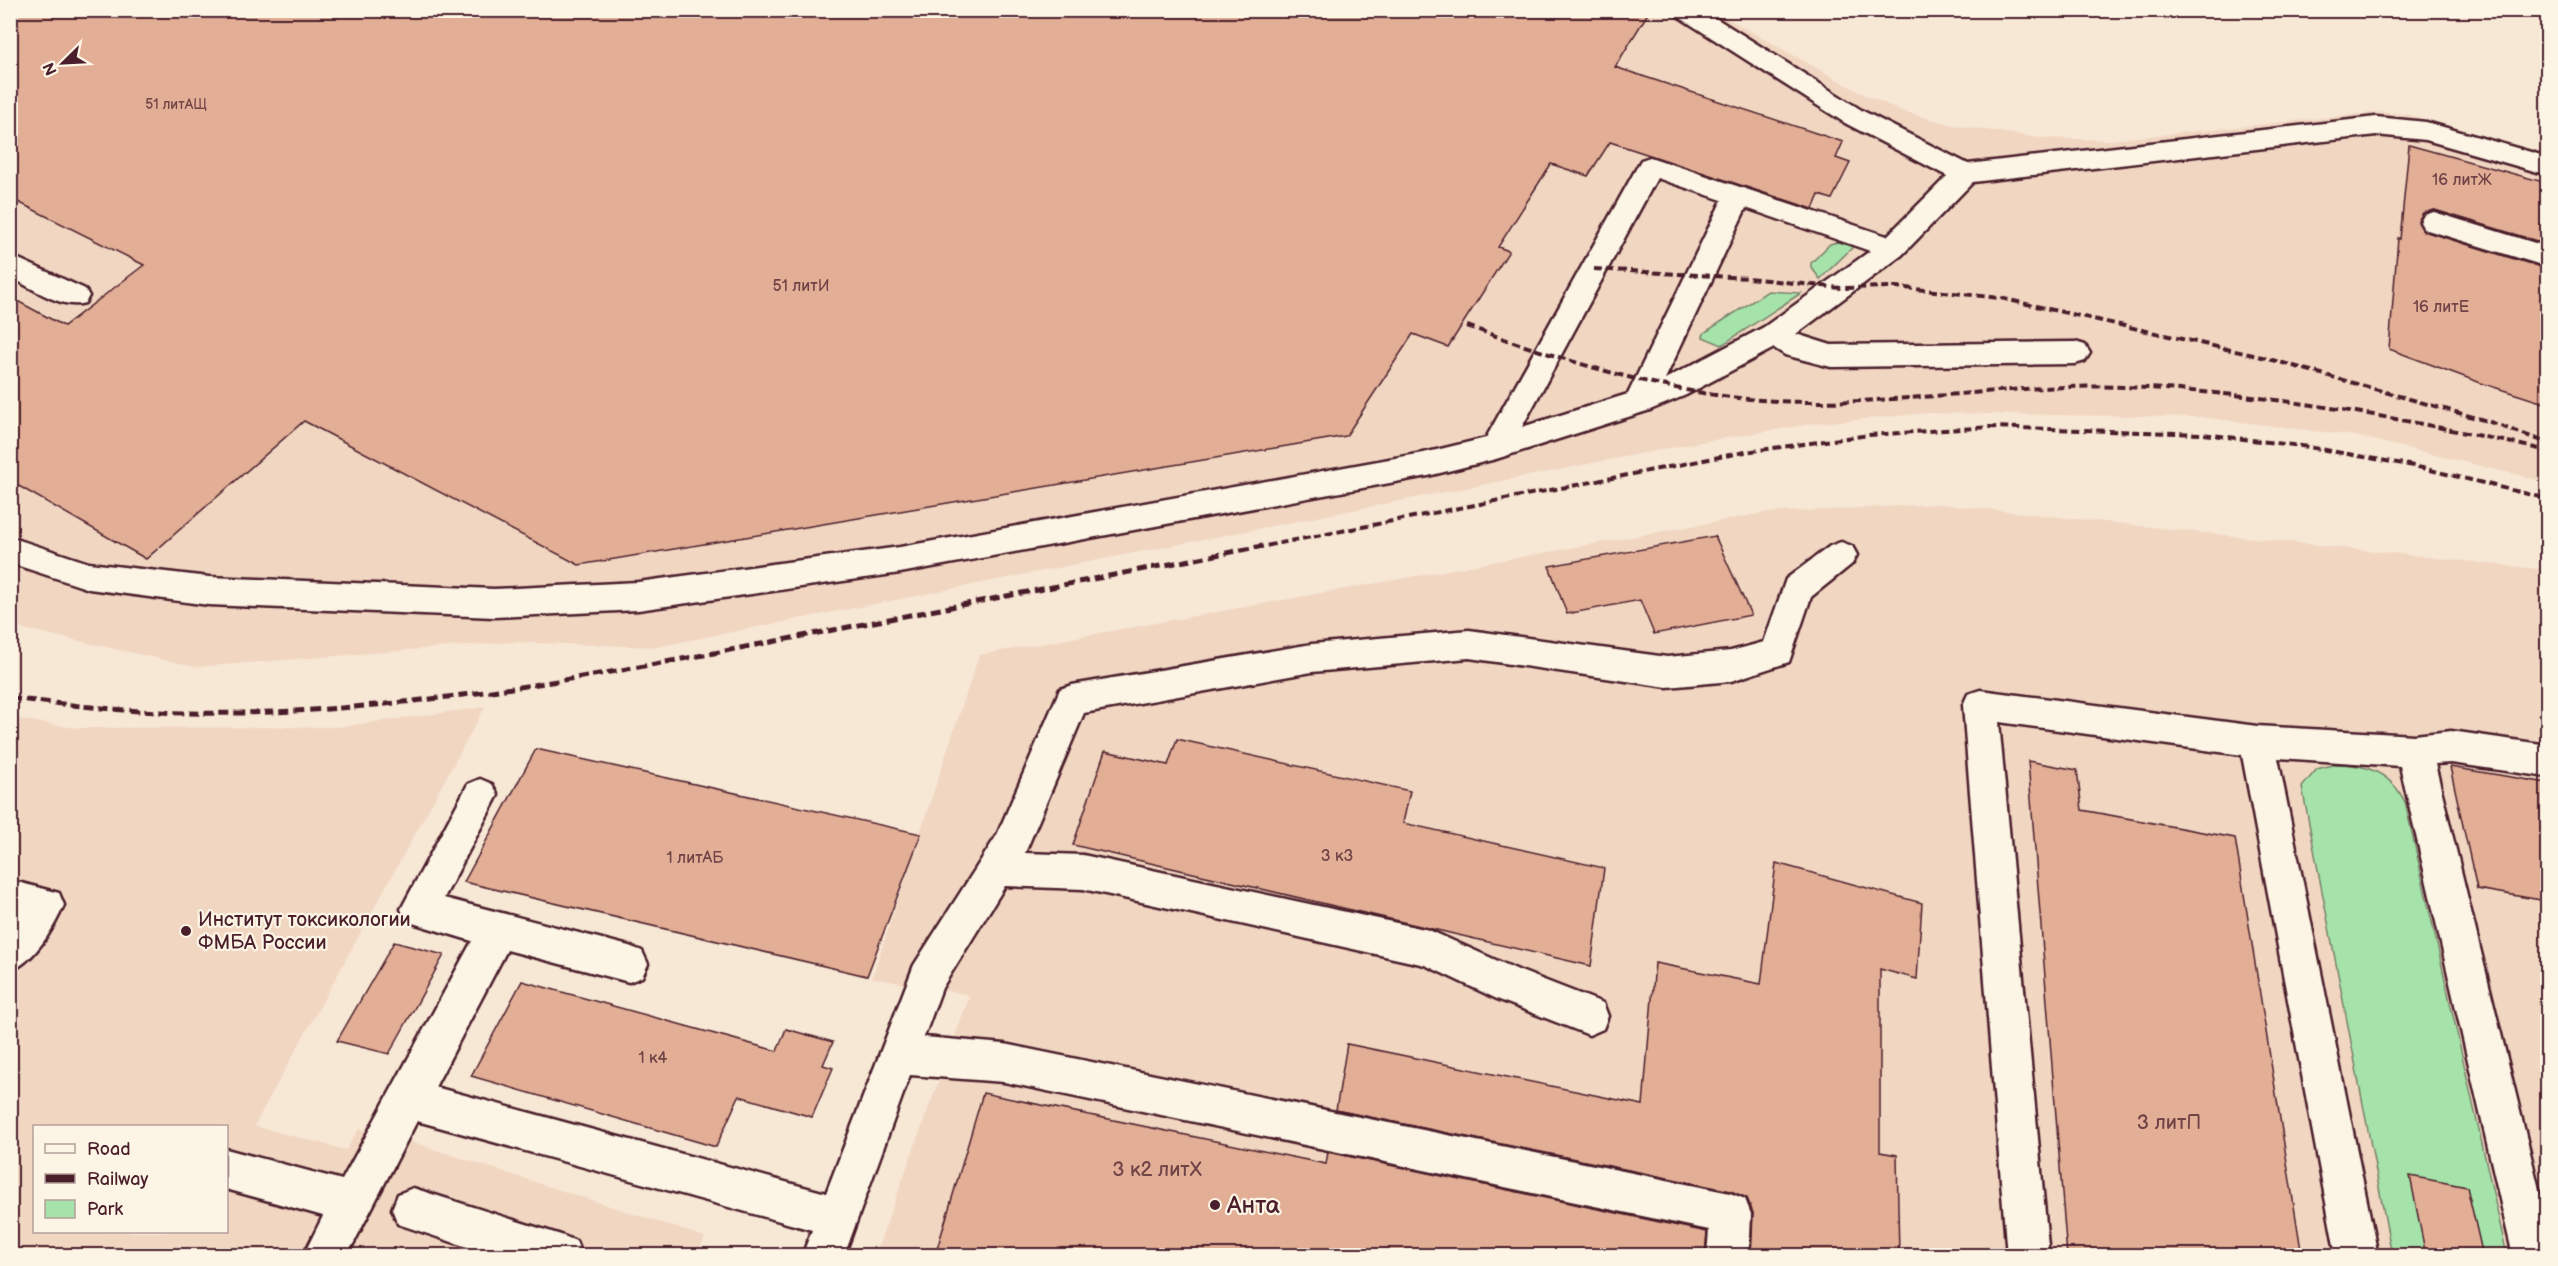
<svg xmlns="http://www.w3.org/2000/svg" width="2558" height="1266" font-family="'Balsamiq Sans',sans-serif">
<rect width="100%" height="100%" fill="#f7e7d5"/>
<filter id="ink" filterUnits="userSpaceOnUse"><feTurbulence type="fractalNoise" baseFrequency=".0167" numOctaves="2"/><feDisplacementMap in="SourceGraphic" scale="12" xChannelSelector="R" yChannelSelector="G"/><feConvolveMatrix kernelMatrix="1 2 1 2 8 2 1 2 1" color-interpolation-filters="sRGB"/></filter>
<g filter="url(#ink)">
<path fill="#f1d6c2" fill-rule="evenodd" d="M11 11H1714L1865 95 1902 111 1953 125 2039 138 2112 140 2380 112 2406 114 2547 154V482L2356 436 2200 417 1928 413 1810 424 1695 443 655 647 510 642 197 667 11 626Z
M1939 504 2547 570V1255H875L970 995 872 978 979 655 1764 513Z
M485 707 254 1126 346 1150 359 1129 421 1145 705 1237 697 1255H11L10 718 75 728 338 727ZM34 1126H226V1232H34Z"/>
<path fill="#a5e3aa" stroke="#78816a" stroke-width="1.5" d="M1837 242 1855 245 1820 279 1811 267V263L1830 244Z
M1768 291 1801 293 1722 345 1703 337 1704 333Z
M2336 764C2367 764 2391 773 2405 802L2507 1255H2392L2302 787 2317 769Z"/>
<path fill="#e2ae96" stroke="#4a1f2b" stroke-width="1.5" d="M10 10H1650L1615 67 1843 142 1836 158 1850 163 1832 199 1819 195 1813 209 1610 142 1588 176 1551 164 1498 247 1509 251 1448 347 1413 334 1346 436 579 565 304 421 146 559 10 481V297L64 326 144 265 10 198Z
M2409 145 2547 183V244L2435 210 2423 213 2418 221 2423 231 2547 269V404L2481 383 2389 349 2398 238 2400 239Z
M1715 536 1751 615 1654 634 1640 600 1567 614 1549 566Z
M1177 739 1410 791 1403 823 1604 868 1591 966 1073 845 1105 751 1168 765Z
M536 749 921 834 867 976 464 882Z
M2028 761 2077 770 2082 810 2235 838 2302 1256H2067Z
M2450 767 2547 783V901L2477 889Z
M1776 863 1922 903 1917 979 1880 969V1152L1897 1155 1899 1256H1751L1753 1213 1747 1198 1731 1191 1336 1110 1347 1044 1643 1105 1655 963 1761 984Z
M394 942 444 955 389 1054 337 1041Z
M522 981 777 1051 786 1029 833 1042 823 1065 833 1068 812 1117 739 1096 716 1147 471 1076Z
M983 1093 1326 1164 1328 1152 1707 1232 1705 1256H965L937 1249Z
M2410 1176 2467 1187 2483 1256H2426Z"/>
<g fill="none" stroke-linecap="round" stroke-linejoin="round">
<defs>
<path id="minor" d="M1673 10H1703L1863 111 1968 164 2376 117 2426 122 2548 157V175L2426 140 2376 135 1973 182 1902 255 1796 334 1831 345 2075 342 2085 345 2090 353 2085 361 2075 364 1831 367 1785 355 1774 348 1686 395 1650 410 1496 459 1428 476 900 573 638 610 494 617 209 605 89 589 10 563V537L89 563 209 577 494 589 638 582 900 547 1428 452 1486 438 1641 160 1650 157 1887 236 1947 176 1845 123 1676 15ZM1657 178 1722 200 1628 394 1522 427ZM1746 208 1870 251 1764 327 1665 379Z
M2434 212 2548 247V267L2424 229 2420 222 2424 215Z
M10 255 85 289 89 296 85 303C62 310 31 287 10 277Z
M1841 542 1852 546 1857 555 1852 564 1811 597 1789 662 1731 681 1667 687 1469 658 1312 672 1084 713 1025 853 1083 855 1429 930 1518 970 1603 1003 1608 1016 1603 1029 1589 1035 1497 999 1425 965 1083 889 1005 886 942 988 924 1037 1004 1044 1730 1193 1745 1199 1751 1214 1749 1256H1707L1709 1230 1004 1082 910 1075 844 1256H802L812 1230 417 1121 347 1256H303L323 1216 226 1189V1149L342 1180 472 941 406 921 401 909 468 784 480 779 492 784 498 795 444 898 629 946 642 951 648 964 642 977 629 982 507 950 435 1087 826 1193 914 965 997 835 1060 689 1072 685 1312 644 1469 630 1667 657 1731 651 1764 642 1786 579 1830 546Z
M1980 690 2257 726 2414 735 2451 731 2548 745V777L2451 763 2435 764 2548 1226V1256H2513L2400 766 2278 758 2378 1256H2336L2242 755 1999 722 2049 1256H2007L1963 705 1968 694Z
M10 880 59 893 64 905C54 928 34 962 10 971V922L15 916 10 915Z
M413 1188 561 1235 576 1241 582 1256H494L398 1224 392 1209 398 1194Z"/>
</defs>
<use href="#minor" stroke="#4a1f2b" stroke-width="5"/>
<use href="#minor" fill="#fcf5e5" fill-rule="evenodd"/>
<path stroke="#4a1f2b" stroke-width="4" stroke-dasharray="8 4" stroke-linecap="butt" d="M1594 269 1748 278 1841 288 1896 287 2000 298 2262 357 2487 421 2548 443
M1467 326C1567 361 1670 396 1777 401 1892 407 2008 383 2123 387 2267 392 2408 419 2548 451
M1255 548 1745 452 1869 435 1990 427 2203 434 2309 447 2414 466 2548 499"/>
<path stroke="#4a1f2b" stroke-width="5" stroke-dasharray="10 5" stroke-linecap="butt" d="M10 698C69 705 128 712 188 713 394 717 616 672 818 633 966 604 1114 575 1262 546"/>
</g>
</g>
<g fill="#4a1f2b" stroke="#fcf5e5" stroke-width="2">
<circle cx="186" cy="931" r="6"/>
<circle cx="1215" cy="1205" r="6"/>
</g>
<g text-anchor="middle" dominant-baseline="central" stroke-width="4.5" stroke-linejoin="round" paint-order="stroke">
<g font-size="14" fill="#704346">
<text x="176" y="104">51 литАЩ</text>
</g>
<g font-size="16" fill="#704346">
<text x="2462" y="180">16 литЖ</text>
<text x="801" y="286">51 литИ</text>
<text x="2441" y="307">16 литЕ</text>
<text x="1337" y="856">3 к3</text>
<text x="695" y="858">1 литАБ</text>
<text x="653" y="1058">1 к4</text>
</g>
<g font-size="20" fill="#4a1f2b" stroke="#fcf5e5" text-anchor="start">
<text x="198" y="920">Институт токсикологии<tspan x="198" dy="23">ФМБА России</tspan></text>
</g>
<g font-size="20" fill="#704346">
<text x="2169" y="1123">3 литП</text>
<text x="1157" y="1170">3 к2 литХ</text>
</g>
<g font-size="24" fill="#4a1f2b" stroke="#fcf5e5" text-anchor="start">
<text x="1227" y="1205">Анта</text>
</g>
</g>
<rect width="2558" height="1266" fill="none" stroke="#fcf5e5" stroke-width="36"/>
<rect x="18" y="18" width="2522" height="1230" fill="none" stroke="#4a1f2b" stroke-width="2" filter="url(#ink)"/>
<rect x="33" y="1125" width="195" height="108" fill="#fcf5e5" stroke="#b59f9b" stroke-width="1.5"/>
<rect x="45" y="1144" width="30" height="9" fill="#fcf5e5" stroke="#b59f9b" stroke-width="1.5"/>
<text x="87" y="1155" font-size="18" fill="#4a1f2b">Road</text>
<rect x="45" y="1174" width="30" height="9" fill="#4a1f2b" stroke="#b59f9b" stroke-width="1.5"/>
<text x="87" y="1185" font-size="18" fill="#4a1f2b">Railway</text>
<rect x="45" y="1200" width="30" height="18" fill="#a5e3aa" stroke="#b59f9b" stroke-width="1.5"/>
<text x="87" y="1215" font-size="18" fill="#4a1f2b">Park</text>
<g transform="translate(63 63) rotate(246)" stroke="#fcf5e5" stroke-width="4.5" paint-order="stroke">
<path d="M0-4.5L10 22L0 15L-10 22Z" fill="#4a1f2b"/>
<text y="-9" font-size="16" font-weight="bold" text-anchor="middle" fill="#4a1f2b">N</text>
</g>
</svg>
